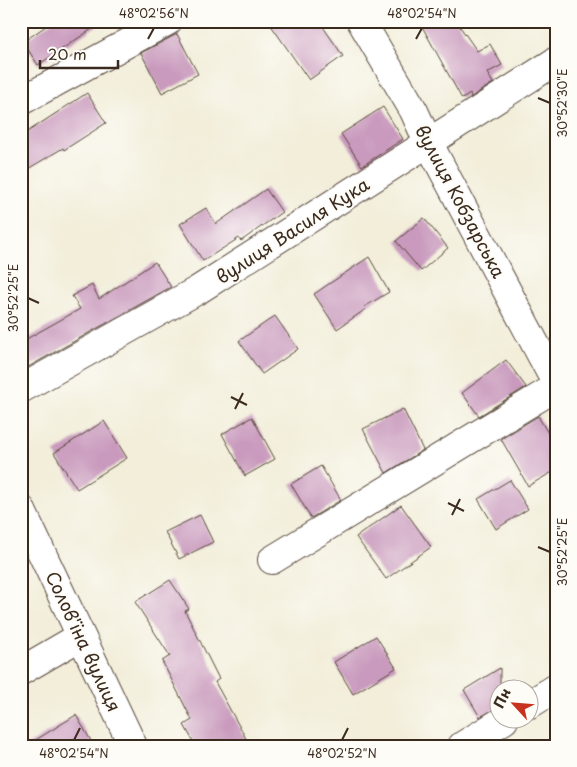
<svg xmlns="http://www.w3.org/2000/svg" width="577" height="767" font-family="'Playpen Sans',sans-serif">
<rect width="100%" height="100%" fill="#fdfcf7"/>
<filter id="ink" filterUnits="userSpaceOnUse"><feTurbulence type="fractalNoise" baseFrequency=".02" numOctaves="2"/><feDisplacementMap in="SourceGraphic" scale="10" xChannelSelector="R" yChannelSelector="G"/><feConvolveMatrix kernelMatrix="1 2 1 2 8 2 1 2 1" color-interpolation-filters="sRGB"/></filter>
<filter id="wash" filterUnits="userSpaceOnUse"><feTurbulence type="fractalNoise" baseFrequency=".0096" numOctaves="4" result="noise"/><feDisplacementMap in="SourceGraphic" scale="20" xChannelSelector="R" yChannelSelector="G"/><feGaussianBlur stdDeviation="1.12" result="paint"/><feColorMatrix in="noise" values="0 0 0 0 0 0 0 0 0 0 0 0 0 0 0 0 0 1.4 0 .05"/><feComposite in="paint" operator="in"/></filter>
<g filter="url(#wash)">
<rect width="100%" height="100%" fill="#f2eeda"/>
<g id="blocks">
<path fill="#c99abd" d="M53 21H104L38 65 23 42Z
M268 21H319L343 56 309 80Z
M419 21H456L477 51 490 44 502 65 487 73 493 83 471 97 470 94 462 99Z
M177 34 198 74 162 93 141 53Z
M87 93 106 123 64 150 63 148 21 173V136Z
M383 107 403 139 362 166 341 134Z
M266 189 282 212 241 241 239 238 203 261 180 224 206 208 216 224Z
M424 218 448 248 421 271 396 241Z
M369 257 389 292 364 307 366 309 337 329 314 294Z
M155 262 171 287 21 371V342L80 309 72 296 92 285 99 299Z
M275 316 298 349 262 374 239 341Z
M506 360 526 387 479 416 462 393Z
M403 409 423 450 386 473 363 429Z
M538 416 556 447V470L528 486 501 439Z
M252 417 275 459 245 476 222 434Z
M104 421 127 458 77 489 54 453Z
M321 466 341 500 311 518 291 484Z
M510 480 528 509 496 529 478 499Z
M401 505 431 547 386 579 356 537Z
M200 515 213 542 179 559 165 532Z
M170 580 189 609 185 611 219 679 215 682 250 746H196L184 725 192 720 162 661 170 656 135 602Z
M376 636 396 668 353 694 334 662Z
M500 668V706L480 717 464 690Z
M76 715 94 746H26Z"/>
</g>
</g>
<g filter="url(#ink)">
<use href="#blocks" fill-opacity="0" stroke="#56473a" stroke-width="1"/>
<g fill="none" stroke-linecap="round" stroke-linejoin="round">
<defs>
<path id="minor" d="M361 21 414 111 428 142 556 383
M21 101 168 21
M21 389 198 290 556 61
M21 509 133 746
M272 560 556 387
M21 671 81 636
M530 704 556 688
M462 746 504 720"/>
</defs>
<use href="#minor" stroke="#56473a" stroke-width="30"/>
<use href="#minor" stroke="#fff" stroke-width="28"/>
</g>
</g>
<path fill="none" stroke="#3b2a1e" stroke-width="2" d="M148 39 154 28M416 39 422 28M538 98 550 103M28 298 39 303M231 397 247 405M235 409 243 393M448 503 464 511M452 515 460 499M538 547 550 552M74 740 80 728M342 740 348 728"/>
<g text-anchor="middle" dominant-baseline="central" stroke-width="4" stroke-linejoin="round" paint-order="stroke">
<g font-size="18" fill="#3b2a1e" stroke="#fdfcf7">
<text transform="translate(461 201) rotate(62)">вулиця Кобзарська</text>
<text transform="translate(292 230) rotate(-33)">вулиця Василя Кука</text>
<text transform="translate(84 641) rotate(65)">Солов'їна вулиця</text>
</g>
</g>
<rect width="577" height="767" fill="none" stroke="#fdfcf7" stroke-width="55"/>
<g transform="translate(514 704) rotate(296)"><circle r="24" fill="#fdfcf7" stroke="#afa8a0"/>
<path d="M0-4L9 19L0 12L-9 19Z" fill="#c8321e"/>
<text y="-8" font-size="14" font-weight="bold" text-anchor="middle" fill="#3b2a1e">Пн</text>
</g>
<path d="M40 60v8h78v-8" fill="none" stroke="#3b2a1e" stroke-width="2.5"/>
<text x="48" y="60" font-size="15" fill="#3b2a1e" stroke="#fdfcf7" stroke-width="4" paint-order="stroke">20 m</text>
<rect x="28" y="28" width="522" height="712" fill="none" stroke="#3b2a1e" stroke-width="2"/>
<g font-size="12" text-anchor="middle" fill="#3b2a1e">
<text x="154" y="18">48°02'56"N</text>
<text x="422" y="18">48°02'54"N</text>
<text transform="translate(563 103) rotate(-90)" y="4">30°52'30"E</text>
<text transform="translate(14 298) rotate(-90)" y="4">30°52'25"E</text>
<text transform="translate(563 552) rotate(-90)" y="4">30°52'25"E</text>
<text x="74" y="758">48°02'54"N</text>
<text x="342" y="758">48°02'52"N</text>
</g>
</svg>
